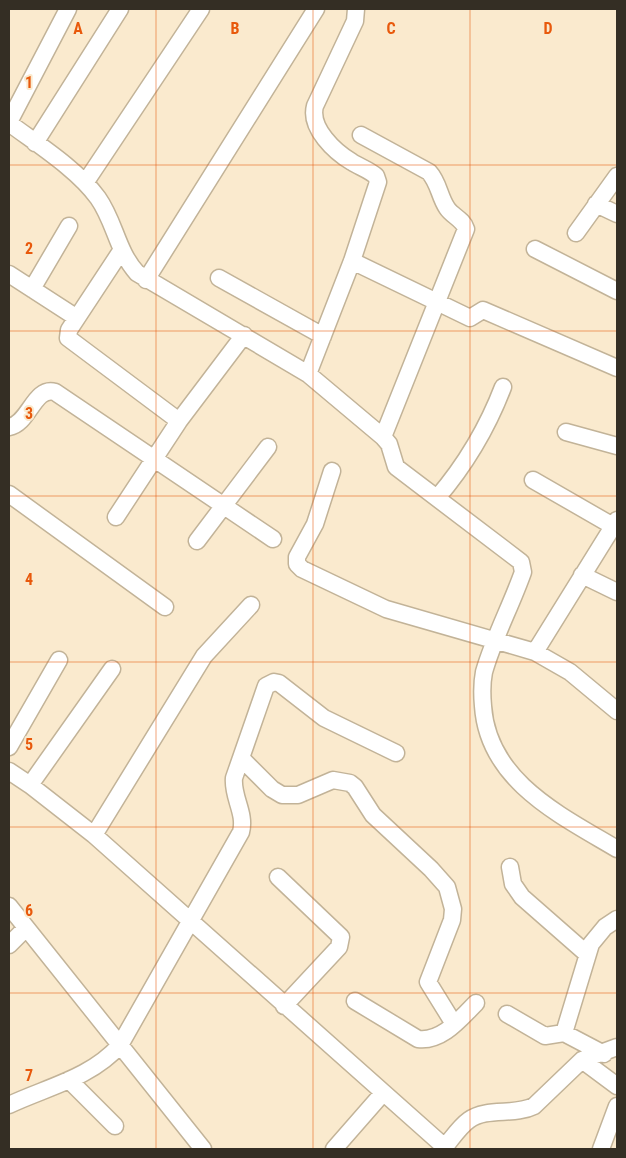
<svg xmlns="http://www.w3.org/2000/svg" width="626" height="1158" font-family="'Roboto Condensed',sans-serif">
<rect width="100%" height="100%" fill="#faeace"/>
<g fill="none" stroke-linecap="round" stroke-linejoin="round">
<defs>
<path id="street" d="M9 122 68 9
M9 123C37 144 77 169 98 198 115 222 117 251 137 273L308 374 383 437 389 444 396 467 521 562 523 572C511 606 494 637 484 672 482 682 482 695 483 706 488 781 560 815 617 849
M361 135 429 172C439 183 439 196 447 208 452 216 463 219 466 229L383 437
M35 143 120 9
M85 183 201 9
M596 204 617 214
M576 233 617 176
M535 249 617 291
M121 251 69 330 68 338 179 421
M352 261 470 318 483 310 617 368
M9 274 77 318
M219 278 323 336
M146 280 316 9
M32 289 69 226
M308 374 352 261 378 182 376 176C369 170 360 167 352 162 335 152 309 128 315 106L355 21 356 9
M9 427C29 424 34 386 55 392L273 539
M566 432 617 446
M332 471 315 524 297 557V564L302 569 386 609 535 652 570 672 617 711
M533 480 613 526
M9 494 165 607
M437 498C466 464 487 429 503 387
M116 517 179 421 244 335
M197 541 268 447
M582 575 617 592
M535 652 617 520
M9 747 59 660
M241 758 272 789 282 795H298L333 780 350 783 355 787 373 815 431 869 447 887 453 909 452 920 428 982 454 1024
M9 771 30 785 94 835 447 1149
M30 785 112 669
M94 835 204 656 251 605
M510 867 513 884 522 897 587 954
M278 877 341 937 339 947 284 1006
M9 906 203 1149
M9 945 26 928
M355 1001 418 1039C442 1042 460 1019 476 1003
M507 1014 545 1036 564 1033 604 1054
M564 1033 591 944 605 927 617 919
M582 1060 617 1086
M69 1080 115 1126
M9 1105C47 1087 91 1078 120 1045L241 832C246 813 232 797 234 778L266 686 274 682 279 683 324 718 396 753
M334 1149 383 1093
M443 1149C451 1140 459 1127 469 1120 487 1107 514 1116 534 1106L582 1060 617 1047
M601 1149 617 1106"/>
</defs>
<use href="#street" stroke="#c2b398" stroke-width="19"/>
<use href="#street" stroke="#fff" stroke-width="16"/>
</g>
<path fill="none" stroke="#e8590c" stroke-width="1" stroke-opacity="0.55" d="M156 9V1149M313 9V1149M470 9V1149M9 165H617M9 331H617M9 496H617M9 662H617M9 827H617M9 993H617"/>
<g font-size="16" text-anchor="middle" font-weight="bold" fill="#e8590c" stroke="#faeace" stroke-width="4" stroke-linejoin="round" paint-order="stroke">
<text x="78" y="34">A</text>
<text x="235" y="34">B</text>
<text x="391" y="34">C</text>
<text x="548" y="34">D</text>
<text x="29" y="88">1</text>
<text x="29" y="254">2</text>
<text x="29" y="419">3</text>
<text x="29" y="585">4</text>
<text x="29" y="750">5</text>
<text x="29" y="916">6</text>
<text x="29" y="1081">7</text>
</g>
<rect width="626" height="1158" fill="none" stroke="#342e24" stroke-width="20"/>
</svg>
